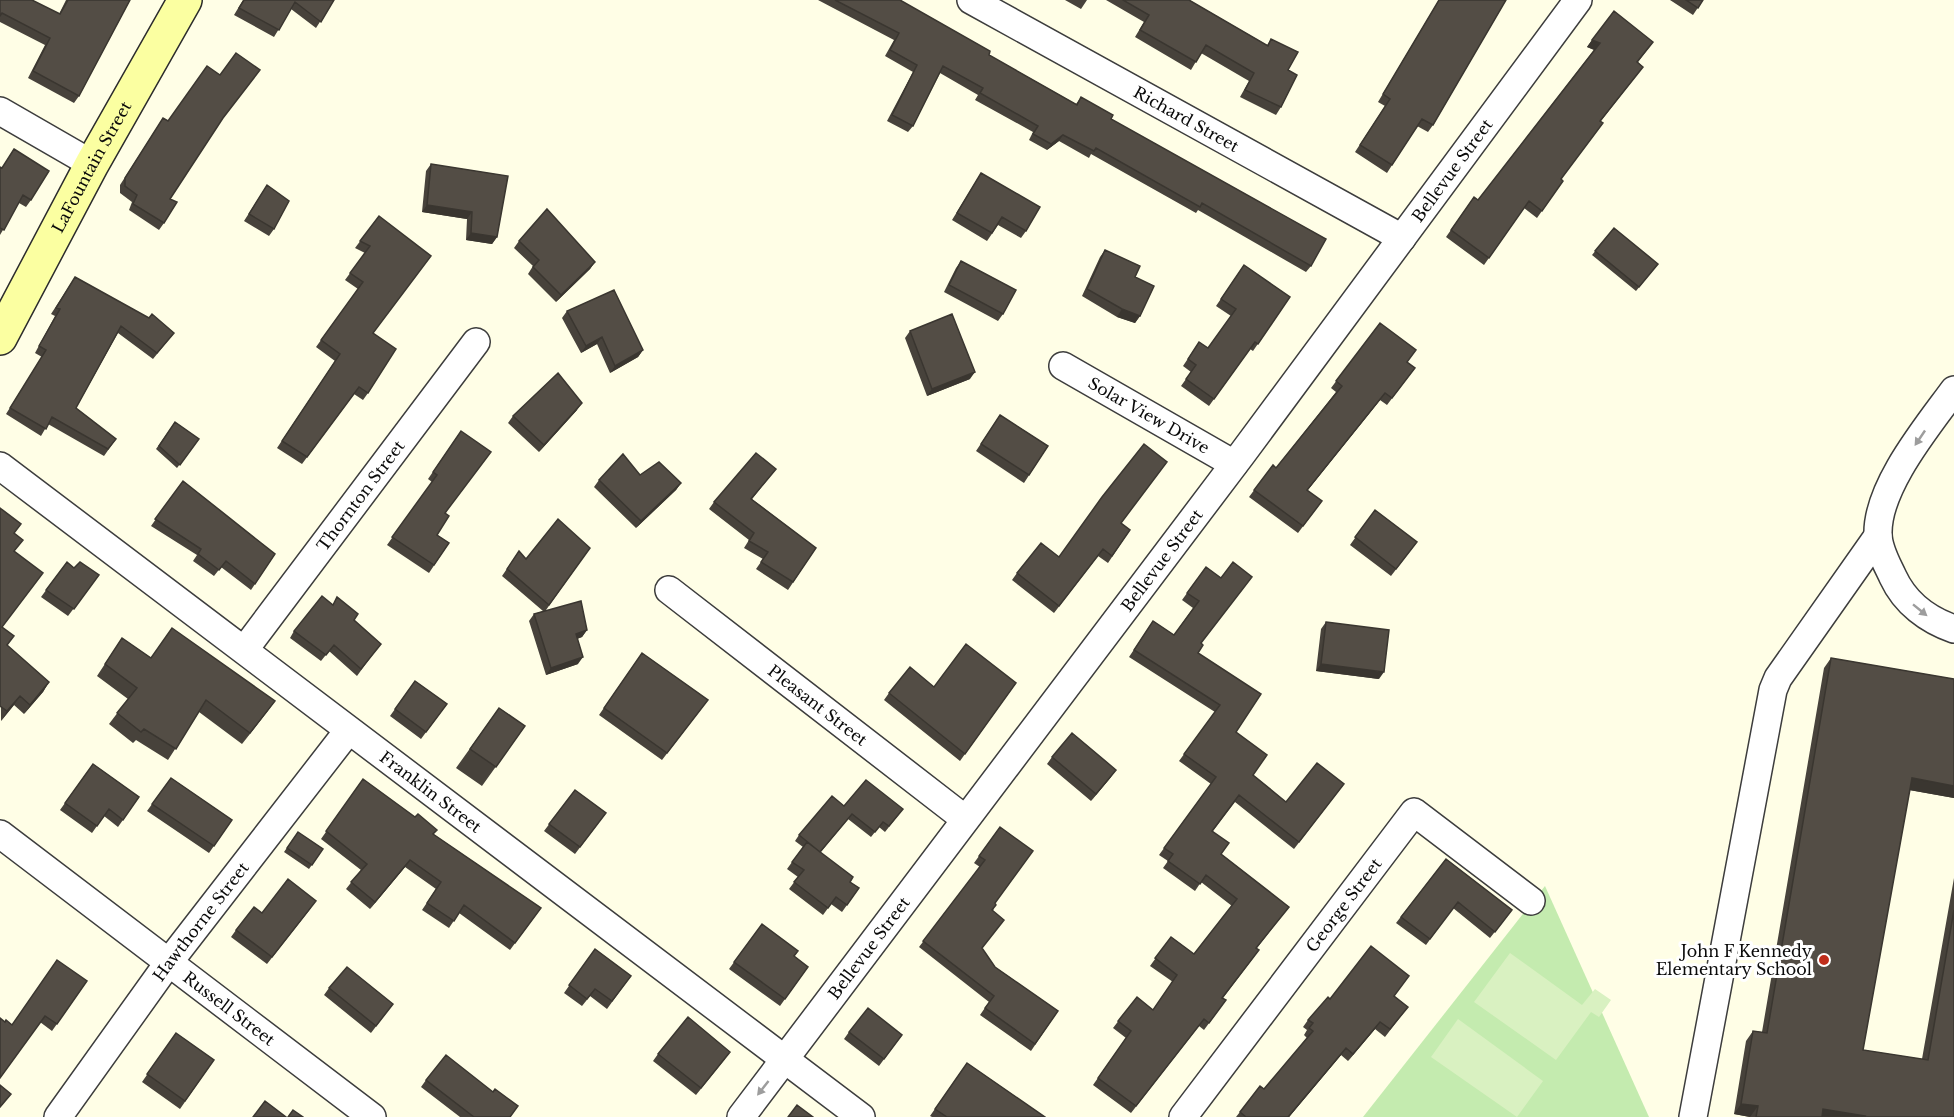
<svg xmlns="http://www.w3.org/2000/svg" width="1954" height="1117" font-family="'Libre Baskerville',serif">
<rect width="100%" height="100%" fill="#fffee6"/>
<path fill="#c4ebaf" d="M1545 886 1649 1117H1363Z"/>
<path fill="#d9f1c1" d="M1510 953 1582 1005 1595 989 1611 1000 1599 1017 1591 1012 1556 1060 1474 1002Z
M1458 1019 1543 1081 1517 1117 1431 1057Z"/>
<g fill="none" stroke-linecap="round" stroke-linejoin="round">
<defs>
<g id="street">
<path id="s1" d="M971 0 1402 238"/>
<path d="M0 111 92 164"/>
<path id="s2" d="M1063 366 1234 464"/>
<path d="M1954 390C1927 427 1877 487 1878 534 1878 549 1887 564 1893 577 1905 603 1928 620 1954 629"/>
<path id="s3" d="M0 466 861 1117"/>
<path id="s4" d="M669 590 965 819"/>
<path id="s5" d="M245 649 476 342"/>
<path id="s6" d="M0 834 372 1117"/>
<path id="s7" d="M58 1117 169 962 348 731"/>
<path id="s8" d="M741 1117 1242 454 1578 0"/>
<path id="s9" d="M1183 1117 1414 812 1531 901"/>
<path d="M1693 1117 1773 690 1778 678 1878 536"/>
</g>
<g id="secondary">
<path id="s10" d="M0 338 92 164 185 0"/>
</g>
</defs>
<use href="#street" stroke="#3d3d3d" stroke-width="30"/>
<use href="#secondary" stroke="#2c2c2c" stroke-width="36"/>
<use href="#street" stroke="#fff" stroke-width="27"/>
<use href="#secondary" stroke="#fbffa1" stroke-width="33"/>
</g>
<path fill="#47423b" d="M0 0 59 14 66 0H130L79 96 74 103 28 78 45 45 0 22Z
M243 0H334L316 28 291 9 274 37 234 15Z
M818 0H900L989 55 1076 104 1081 97 1111 119 1311 266 1306 272 1198 210 1196 213 1091 154 1089 158 1059 141 1047 150 1029 140 1033 132 975 100 978 95 940 73 913 126 908 132 887 121 913 72 885 56 894 40Z
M1065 0H1087L1081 9Z
M1106 0H1189L1267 45 1271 39 1288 70 1281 107 1276 115 1240 97 1249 81 1201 53 1191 70 1135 37 1144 22Z
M1439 0H1506L1433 125 1428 132 1417 126 1387 173 1355 152 1385 106 1378 102Z
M1670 0H1703L1693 15Z
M1592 40 1653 42 1638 62 1643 67 1601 121 1561 179 1563 181 1537 218 1524 208 1484 265 1446 237 1474 197 1478 200 1594 50 1587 47Z
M163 118 168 121 220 122 170 199 164 223 159 230 129 210 132 202 120 193V185Z
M14 149 31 200 26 207 19 203 0 235V167L2 168Z
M431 164 497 237 492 244 466 240 467 219 422 212 426 171Z
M981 173 1026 231 1021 238 998 225 987 241 952 220Z
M267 185 274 229 269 236 244 221Z
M379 216 373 333 368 393 363 400 354 394 302 464 277 448 335 361 316 347 358 289 345 280 365 253 355 248Z
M1614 228 1658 264 1636 291 1592 255Z
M519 241 595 262 590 269 556 302 528 274 533 266 514 248Z
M1105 250 1135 277 1140 316 1135 323 1117 317 1082 296 1100 257Z
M961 261 1003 314 998 321 944 292 956 268Z
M1244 265 1290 297 1253 351 1250 349 1209 406 1181 386 1191 372 1183 366 1199 342 1208 348 1231 316 1216 306Z
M75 277 174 333 153 359 118 333 76 408 116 439 104 456 48 424 41 436 6 414 42 357 35 353 55 316 51 314Z
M567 311 643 350 638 357 610 373 597 344 581 353 562 318Z
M1380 323 1407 362 1415 368 1387 405 1380 400 1307 491 1322 501 1298 533 1249 497 1273 465 1276 468 1336 392 1331 388Z
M910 331 970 379 927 396 905 338Z
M577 410 539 452 508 423 513 416Z
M1000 415 1048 446 1024 483 976 451Z
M175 422 199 439 177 468 156 449Z
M461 431 446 513 437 535 449 543 429 573 387 545 432 482 428 479Z
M776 469 752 499 816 548 788 590 756 569 763 559 744 548 749 540 709 509 714 502Z
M640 475 681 483 676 490 636 528 594 487 599 480Z
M183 481 275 554 251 590 221 567 214 576 193 561 197 555 151 526Z
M0 508 14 534 15 551 2 627 7 646 49 682 43 692 24 714 14 705 1 721Z
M1375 510 1417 542 1391 576 1350 545Z
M1121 523 1130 530 1108 563 1098 556 1054 613 1012 580 1017 573 1059 557Z
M590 548 546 610 587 630 582 637 577 639 578 664 546 675 529 621 534 614 543 611 502 576 519 551 526 559Z
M67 562 74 568 99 575 68 616 41 597Z
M1206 567 1201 643 1198 653 1236 732 1253 775 1286 802 1344 784 1294 849 1235 802 1213 831 1221 854 1289 907 1257 948 1254 957 1223 998 1226 1000 1204 1030 1199 1026 1131 1113 1093 1085 1126 1038 1113 1028 1137 997 1153 1010 1173 982 1150 966 1171 937 1194 954 1232 906 1201 882 1195 891 1163 868 1168 861 1159 855 1211 784 1179 761 1215 712 1129 657 1153 621 1174 635 1193 608 1182 600Z
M354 620 376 650 357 676 329 651 321 661 290 638 294 631Z
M1326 622 1379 679 1316 671 1321 629Z
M122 638 151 658 275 701 242 744 199 712 168 760 136 740 133 743 109 724 128 699 97 676Z
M642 653 708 700 662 760 599 715Z
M1831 658 1954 679V798L1909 790 1863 1050 1922 1059 1954 878V1117H1750L1734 1114 1746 1041 1753 1031 1762 1032 1824 668Z
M415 681 447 704 421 739 390 716Z
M1016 683 960 761 884 700 889 693 934 687Z
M499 708 525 726 482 786 456 768Z
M1052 757 1111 777 1091 801 1047 764Z
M93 764 139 797 118 827 104 816 92 833 60 810Z
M171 778 232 820 209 853 147 811Z
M363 779 433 834 541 908 510 950 459 913 449 928 422 910 436 889 405 867 370 909 346 889 361 870 321 839Z
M575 790 606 813 575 854 544 831Z
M844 806 903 809 885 832 879 827 871 837 848 819 820 853 850 882 859 888 842 912 831 904 823 915 789 889 798 877 787 869 803 847 795 841 799 835Z
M1000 827 995 904 982 949 995 967 1058 1011 1031 1051 980 1015 989 1002 919 947 980 867 974 863Z
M298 832 323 849 309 869 284 852Z
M1446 859 1512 910 1490 938 1453 908 1426 945 1396 923Z
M311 908 267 964 231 937 236 930 262 913Z
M762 924 794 956 808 967 780 1006 729 969Z
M595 949 631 976 607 1009 590 996 582 1006 564 993Z
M87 981 52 1031 40 1022 0 1078 5 1022 12 1025Z
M329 988 393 1004 371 1033 324 995Z
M1394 996 1408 1007 1385 1037 1375 1029 1348 1061 1341 1055 1289 1117H1236L1260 1086 1264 1089 1307 1038 1304 1035 1307 1030 1303 1027 1308 1020 1330 999Z
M849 1032 902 1035 879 1066 844 1039Z
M176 1033 214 1060 180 1109 142 1082Z
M658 1054 725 1059 696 1095 653 1061Z
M967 1063 1045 1117H932L930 1116Z
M426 1080 510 1117H460L421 1087Z"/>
<path fill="#3a3630" d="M1592 40 1600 43 1595 50 1587 47Z
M1063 135 1059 141 1047 150 1051 144Z
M427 205 472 212 467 219 422 212Z
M471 233 497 237 492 244 466 240Z
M595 262 590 269 556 302 561 295Z
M1122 309 1140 316 1135 323 1117 317Z
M602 337 597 344 581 353 586 346Z
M643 350 638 357 610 373 615 366Z
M975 372 970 379 927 396 932 389Z
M1385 393 1380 400 1302 497 1307 490Z
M582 403 577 410 539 452 544 445Z
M681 483 676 490 636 528 641 521Z
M587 630 582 637 571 641 576 634Z
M583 657 578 664 546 675 551 668Z
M1321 664 1384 672 1379 679 1316 671Z
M49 682 43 692 24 714 30 705Z
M20 696 14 705 1 721 7 711Z
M275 701 267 712 242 744 250 733Z
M1116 770 1111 777 1091 801 1096 794Z
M1912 778 1954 786V798L1904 789Z
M410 860 405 867 370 909 375 902Z
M1380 1022 1375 1029 1348 1061 1353 1054Z
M1346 1048 1341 1055 1289 1117H1288Z
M1741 1104 1758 1106 1750 1117 1734 1114Z
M1823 1109 1865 1116 1864 1117H1817Z"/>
<path fill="#534d45" stroke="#3a3630" stroke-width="1.5" d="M0 0H32L60 14 68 0H130L79 96 33 71 50 38 2 13 0 16Z
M244 0H334L321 22 295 2 279 30 239 8Z
M835 0H900L990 51 989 55 1077 105 1081 97 1113 115 1111 119 1326 239 1311 266 1202 203 1200 207 1096 148 1094 151 1063 135 1051 144 1033 134 1038 126 980 93 983 88 943 66 913 126 892 115 917 65 890 50 899 33Z
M1123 0H1189L1268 46 1271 39 1298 52 1288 70 1297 75 1281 107 1245 90 1254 73 1206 45 1196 62 1140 30 1149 15Z
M1439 0H1506L1433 125 1422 119 1392 165 1360 145 1390 99 1383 94Z
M1686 0H1703L1698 8Z
M1614 11 1653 42 1637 62 1643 67 1600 121 1603 123 1561 179 1563 181 1542 211 1529 201 1489 258 1451 230 1474 197 1478 200 1600 43 1592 40Z
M236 53 260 70 223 118 170 199 177 202 164 223 133 204 137 195 125 186V178L163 118 168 121 207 66 220 75Z
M14 149 49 171 31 200 23 195 4 230 0 228V167L2 168Z
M431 164 508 176 497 237 471 233 472 212 427 205Z
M981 173 1040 207 1026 231 1002 217 992 233 957 213Z
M267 185 289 201 274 229 249 214Z
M547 209 595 262 561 295 533 267 539 260 519 241Z
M379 216 431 256 373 333 396 349 368 393 359 387 307 457 282 441 340 354 321 340 363 282 350 273 370 246 360 241Z
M1614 228 1658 264 1639 287 1595 251Z
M1105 250 1140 266 1135 277 1154 286 1140 316 1122 309 1087 289Z
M961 261 1016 290 1003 314 949 285Z
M1244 265 1290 297 1258 344 1255 342 1214 399 1186 379 1196 365 1188 359 1199 342 1208 348 1236 309 1221 299Z
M75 277 149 318 152 314 174 333 157 353 121 326 76 408 116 439 108 449 52 417 46 429 10 408 46 350 39 346 60 309 56 308Z
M614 290 643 350 615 366 602 337 586 346 567 311Z
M952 314 975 372 932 389 910 331Z
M1380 323 1416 350 1407 362 1415 368 1392 398 1385 393 1307 490 1322 501 1303 526 1254 490 1273 465 1276 468 1342 386 1336 381Z
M558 373 582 403 544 445 513 416Z
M1000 415 1048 446 1029 475 981 444Z
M175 422 199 439 180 465 159 446Z
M461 431 491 452 445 513 449 516 437 535 449 543 434 565 392 537 437 475 433 472Z
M1144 444 1167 462 1121 523 1130 530 1112 556 1103 549 1059 606 1017 573 1041 543 1059 557 1102 497Z
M756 453 776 469 751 499 816 548 793 582 761 562 768 552 749 541 754 533 714 502Z
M623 454 640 475 659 462 681 483 641 521 599 480Z
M183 481 275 554 255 584 226 561 219 570 198 554 201 549 155 519Z
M0 508 21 524 14 533 23 540 14 551 43 573 2 627 14 636 7 645 49 682 30 705 20 696 7 711 0 706Z
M1375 510 1417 542 1396 569 1355 537Z
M558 519 590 548 549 605 507 569 519 551 526 559Z
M67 562 74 568 80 562 99 575 74 609 46 590Z
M1233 562 1252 577 1201 643 1203 645 1198 653 1261 694 1236 732 1267 755 1253 775 1286 802 1317 763 1344 784 1299 842 1239 795 1212 831 1229 843 1221 854 1289 907 1256 948 1259 950 1222 998 1226 1000 1209 1023 1204 1019 1136 1106 1098 1078 1131 1031 1118 1021 1137 997 1153 1010 1177 975 1155 958 1171 937 1194 954 1237 899 1206 875 1200 884 1168 861 1173 854 1164 848 1216 777 1184 754 1220 705 1134 650 1153 621 1174 635 1199 601 1187 593 1206 567 1221 578Z
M322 596 333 605 337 597 358 614 354 620 381 644 361 669 334 645 326 655 294 631Z
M581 601 587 630 576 634 583 657 551 668 534 614Z
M1326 622 1389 630 1384 672 1321 664Z
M172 628 275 701 250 733 206 700 176 749 144 729 141 732 117 713 137 688 105 664 122 638 151 658Z
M966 644 1016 683 965 754 889 693 910 667 934 687Z
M642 653 708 700 667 753 604 708Z
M1831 658 1954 679V786L1912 778 1863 1050 1928 1060 1954 910V1117H1864L1865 1116 1823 1109 1822 1117H1756L1758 1106 1741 1104 1753 1031 1767 1033Z
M415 681 447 704 426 732 395 709Z
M499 708 525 726 496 767 470 749Z
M1072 733 1116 770 1096 794 1052 757Z
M93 764 139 797 123 820 109 809 97 826 65 803Z
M171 778 232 820 214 846 152 804Z
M363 779 415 817 418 814 437 830 433 834 541 908 515 943 464 905 454 921 427 903 441 882 410 860 375 902 351 882 367 864 326 831Z
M866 780 903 809 889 826 883 822 875 832 852 814 820 852 799 835 832 796 844 806Z
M575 790 606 813 580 847 549 824Z
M1000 827 1033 851 995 903 996 905 992 910 1004 920 982 948 995 967 1058 1011 1035 1044 985 1008 994 996 923 941 985 860 979 856Z
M298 832 323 849 312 865 287 848Z
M807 842 853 877 850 882 859 888 847 905 836 897 828 908 794 882 804 870 792 862Z
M1446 859 1512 910 1495 932 1458 902 1430 939 1401 917Z
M288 879 316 901 272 957 236 930 254 907 262 913Z
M762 924 798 951 794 956 808 967 785 999 734 962Z
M1371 946 1409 976 1394 996 1408 1007 1390 1029 1380 1022 1353 1054 1346 1048 1288 1117H1246L1240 1112 1260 1086 1264 1089 1313 1031 1309 1028 1313 1023 1308 1020 1328 997 1330 999Z
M595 949 631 976 612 1001 595 989 587 999 569 985Z
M57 960 87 981 57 1024 45 1016 0 1078V1018L5 1022 6 1020 12 1025Z
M347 967 393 1004 376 1026 329 988Z
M868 1008 902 1035 884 1059 849 1032Z
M688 1017 730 1052 701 1088 658 1054Z
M176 1033 214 1060 185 1101 147 1074Z
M446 1055 493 1092 495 1089 518 1106 510 1117H474L426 1080Z
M967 1063 1045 1117H947L935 1109Z
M0 1085 11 1094 0 1107Z
M265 1101 286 1117H253Z
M797 1105 813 1117H788Z
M293 1110 303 1117H288Z"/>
<defs><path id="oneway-solid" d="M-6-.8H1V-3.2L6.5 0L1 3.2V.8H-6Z" transform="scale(1.5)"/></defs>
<g fill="#9d9d9d">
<use href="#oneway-solid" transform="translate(1920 438) rotate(124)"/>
<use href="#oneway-solid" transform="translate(1920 610) rotate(39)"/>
<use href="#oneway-solid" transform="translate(763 1088) rotate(128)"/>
</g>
<circle fill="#c02d1b" stroke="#fff" stroke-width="2" cx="1824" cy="960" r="6"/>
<g text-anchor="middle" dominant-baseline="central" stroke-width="6" stroke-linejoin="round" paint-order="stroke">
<g font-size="16" fill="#0a0a0a" stroke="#fff">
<text stroke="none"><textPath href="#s1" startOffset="246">Richard Street</textPath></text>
<text stroke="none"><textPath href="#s10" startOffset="194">LaFountain Street</textPath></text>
<text stroke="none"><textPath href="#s8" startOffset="1184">Bellevue Street</textPath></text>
<text stroke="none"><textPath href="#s2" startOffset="99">Solar View Drive</textPath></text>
<text stroke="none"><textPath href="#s5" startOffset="192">Thornton Street</textPath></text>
<text stroke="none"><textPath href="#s8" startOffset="698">Bellevue Street</textPath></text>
<text stroke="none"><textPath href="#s4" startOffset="188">Pleasant Street</textPath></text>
<text stroke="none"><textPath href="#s3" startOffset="540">Franklin Street</textPath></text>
<text stroke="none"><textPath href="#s9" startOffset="266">George Street</textPath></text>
<text stroke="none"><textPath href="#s7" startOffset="242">Hawthorne Street</textPath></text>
<text stroke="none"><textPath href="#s8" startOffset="212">Bellevue Street</textPath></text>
<text stroke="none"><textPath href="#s6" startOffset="288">Russell Street</textPath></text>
</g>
<g font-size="16" fill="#0a0a0a" stroke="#fff" text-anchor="end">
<text x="1812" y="951">John F Kennedy<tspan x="1812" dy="18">Elementary School</tspan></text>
</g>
</g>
</svg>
